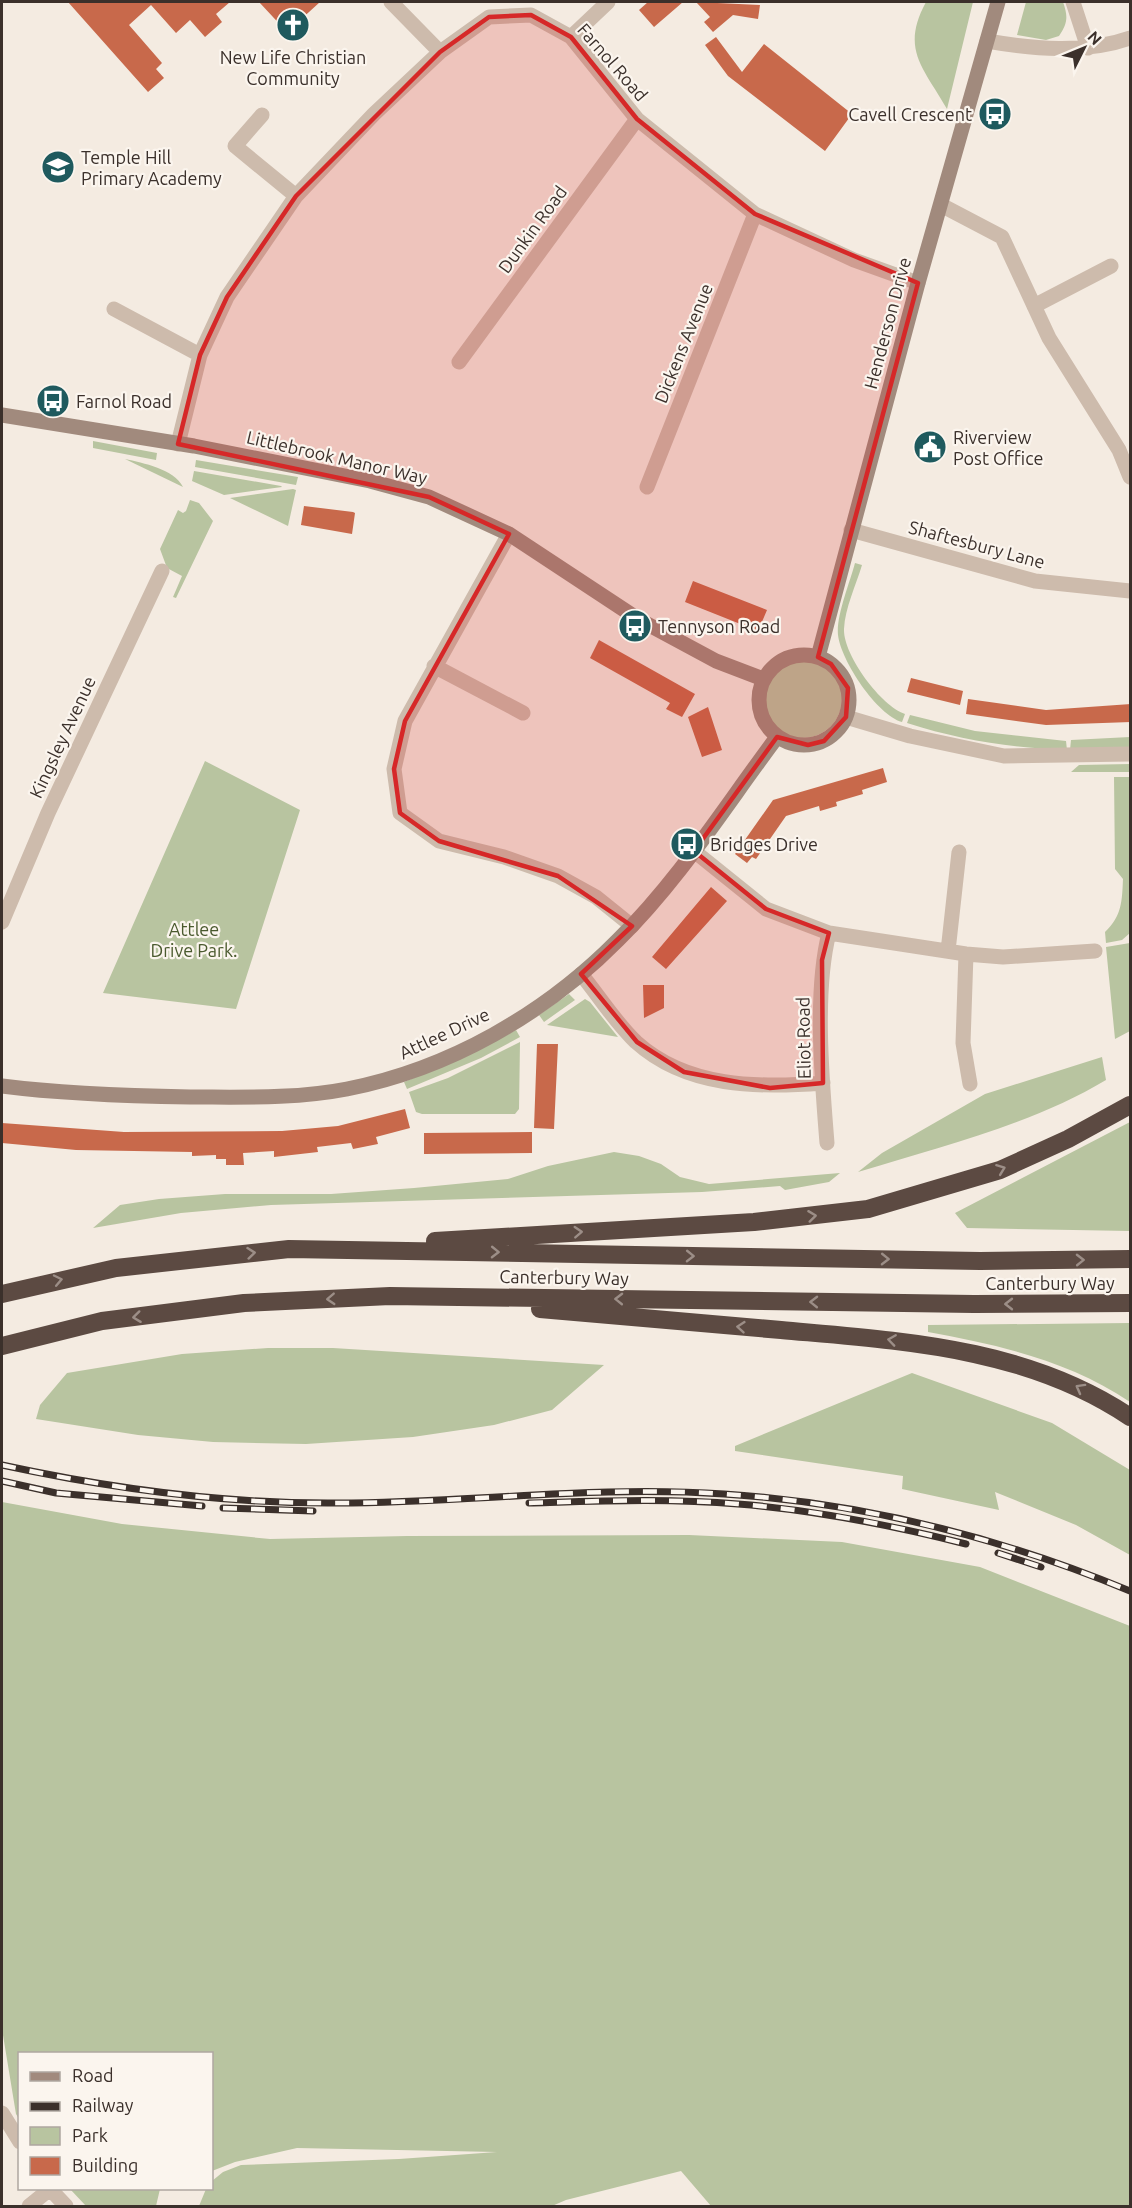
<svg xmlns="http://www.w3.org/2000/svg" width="1132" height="2208" font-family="Ubuntu,sans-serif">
<rect width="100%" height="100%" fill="#f4ebe1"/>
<path fill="#b8c4a0" d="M926 2H973L947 109C924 68 900 50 926 2Z
M1026 2H1063C1068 16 1068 23 1059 36L1046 40 1017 35Z
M93 441 157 453 156 460 93 448Z
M125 459C143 463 174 469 183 487Z
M196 460 298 477 296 485 195 467Z
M194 471 281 486 282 487 224 495 192 481Z
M293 489 296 490 288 526 230 498Z
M190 500 199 503 213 521 176 598 173 597 182 576 167 568 160 549 178 510 183 513 186 511Z
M855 563 862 565C856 585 845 608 844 629 843 655 881 706 905 714L902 722C877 715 841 661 838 635 836 616 850 582 855 563Z
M764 699a39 39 0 1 1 78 0a39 39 0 1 1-78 0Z
M910 715 975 731 1066 741 1067 750C1011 748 960 740 907 723Z
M1130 737V750H1070L1071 740Z
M205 761 300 810 236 1009 103 993Z
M1130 764V772H1071L1079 765Z
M1114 777H1130V933L1122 940 1106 943 1105 932C1122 916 1122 901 1123 879L1115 869Z
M1130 943V1031L1115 1039 1106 947Z
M569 994 575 1000 544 1022 539 1015Z
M585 999 590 1002 618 1037 547 1025Z
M516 1030 520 1037 481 1058 407 1089 404 1082 468 1055Z
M520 1042 519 1109 515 1114H422L416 1112 409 1092 448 1078Z
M1102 1057 1106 1080C1033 1124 940 1147 858 1172L882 1153 985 1094Z
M1130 1122V1231L967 1228 955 1213Z
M614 1152 639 1156 661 1164 680 1177 709 1184 840 1173 829 1182 785 1190 780 1186 702 1192 271 1205 181 1213 93 1228 120 1205 159 1199 225 1194H331L414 1188 508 1179 548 1166Z
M1130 1323V1402C1070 1361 999 1345 928 1332V1325Z
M268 1348H333L604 1365 552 1410 494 1425 413 1437 306 1444 213 1442 138 1435 36 1419 40 1405 67 1373 182 1354Z
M912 1373 1052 1423 1130 1470V1555L1076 1525 995 1492 999 1510 902 1489 903 1476 735 1451V1446Z
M2 1502 122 1524 270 1539 407 1536 689 1535 842 1542 980 1567 1130 1626V2206H711L681 2171 566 2200 552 2206H199L206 2189 212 2188V2181L223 2172 241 2165 399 2159 497 2152 297 2148 235 2162 212 2171V2054H20L19 2119 16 2114 2 2029Z
M70 2189H160L156 2206H86Z"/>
<path fill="#c8694b" d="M68 2H230L216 14 222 22 205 37 190 20 176 33 151 5 129 25 162 63 156 69 164 78 148 92Z
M259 2H320L287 32Z
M648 2H683L654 27 639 10Z
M696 2 760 5 758 19 733 15 713 32 704 22 710 17Z
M716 37 742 72 764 44 852 114 825 151 728 76 705 45Z
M304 506 353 512 355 513 352 534 301 525Z
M693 581 767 610 758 631 685 602Z
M599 640 695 694 682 717 666 709 670 703 590 658Z
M911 678 963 691 960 705 907 692Z
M968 699 1046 710 1131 704V722L1046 725 966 714Z
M708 707 722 750 702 757 688 717Z
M883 768 887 782 862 790 863 794 836 802 837 806 820 811 819 806 786 816 756 859 752 857 747 863 735 854 773 800Z
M711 887 727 901 666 969 652 957Z
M643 985H664V1008L644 1018Z
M537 1044H558L554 1129 534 1128Z
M405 1109 410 1128 376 1137 378 1144 353 1149 351 1143 317 1147 318 1152 274 1157V1151L243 1153 244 1165H226V1159H216V1155L192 1156V1152L76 1150 2 1143V1123L124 1132 282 1131 338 1126Z
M532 1132V1153L424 1154V1133Z"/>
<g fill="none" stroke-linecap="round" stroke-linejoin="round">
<path stroke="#cdbbac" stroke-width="15" d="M391 2 440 52
M1073 2 1088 48
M571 37 608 2
M987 41C1033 49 1085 54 1130 38
M262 115 235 146 296 196
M941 205 1002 237 1049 338 1119 450 1130 477
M1034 306 1111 266
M114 309 200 355
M459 362 637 119
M178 444 200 355 227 297 296 196 374 114 440 52 489 17 531 15 571 37 637 119 755 214 854 260 918 283
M647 487 755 214
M851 530 1035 581 1130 591
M509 534 405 721 394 769 400 813 439 841 504 857 558 876 596 897 632 926
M434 666 523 713
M846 717 910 736 1004 756 1130 754
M694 851 766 909 829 933 966 954 1003 957 1095 951
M2 922 48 813 162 571
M948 951 959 852
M966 954 963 1043 970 1084
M581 974C599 996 615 1022 636 1042 687 1088 758 1088 823 1083
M827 1143C822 1081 814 992 829 933
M2 2113 20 2142
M49 2188 66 2206
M29 2206 50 2189"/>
<path stroke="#a18a7d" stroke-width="15" d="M2 415 194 446 370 481 429 497 509 534 638 619 716 661 763 679
M759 700a45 45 0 1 1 90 0a45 45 0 1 1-90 0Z
M818 657 918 283 998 2
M2 1086C64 1094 127 1096 190 1097 242 1097 296 1099 347 1089 449 1069 545 1014 618 940 679 880 726 805 777 737"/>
<path stroke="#5c4a42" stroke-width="18" d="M435 1241 754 1222 868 1209 1000 1170 1068 1139 1130 1105
M2 1294 116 1268 289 1249 980 1261 1130 1259
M540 1309C620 1316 700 1323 781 1330 902 1341 1026 1347 1130 1417
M2 1346 102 1321 244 1303 390 1296 974 1304 1130 1303"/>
<defs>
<path id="rail" d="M2 1465C113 1489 224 1504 338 1503 467 1503 595 1485 724 1494 863 1503 1002 1538 1130 1591
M2 1481 56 1493 202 1506
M529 1503C599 1501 669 1498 738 1504 815 1510 891 1525 966 1544
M223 1508 313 1511
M998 1553 1041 1567"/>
</defs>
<use href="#rail" stroke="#3b302b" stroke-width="7"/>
<use href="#rail" stroke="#fbf5ee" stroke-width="4.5" stroke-dasharray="14" stroke-linecap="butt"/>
</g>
<defs><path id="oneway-chevron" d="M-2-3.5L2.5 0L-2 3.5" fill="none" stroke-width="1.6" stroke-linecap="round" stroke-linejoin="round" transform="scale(1.5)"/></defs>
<g stroke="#9c8e87">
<use href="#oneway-chevron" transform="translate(1001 1169) rotate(-21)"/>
<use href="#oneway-chevron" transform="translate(812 1216) rotate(-7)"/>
<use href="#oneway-chevron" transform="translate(578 1232) rotate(-3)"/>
<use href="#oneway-chevron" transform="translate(495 1252) rotate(1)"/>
<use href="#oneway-chevron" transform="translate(251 1253) rotate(-6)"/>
<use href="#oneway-chevron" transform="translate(690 1256) rotate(1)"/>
<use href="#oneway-chevron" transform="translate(885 1259) rotate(1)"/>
<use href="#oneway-chevron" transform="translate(1080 1260) rotate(-1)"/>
<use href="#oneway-chevron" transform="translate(58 1280) rotate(-12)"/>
<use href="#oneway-chevron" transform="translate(331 1299) rotate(177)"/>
<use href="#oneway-chevron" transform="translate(619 1299) rotate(-179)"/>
<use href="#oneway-chevron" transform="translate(814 1302) rotate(-179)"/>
<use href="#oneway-chevron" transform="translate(1009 1304) rotate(180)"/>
<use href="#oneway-chevron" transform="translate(137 1317) rotate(173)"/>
<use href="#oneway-chevron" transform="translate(741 1327) rotate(-175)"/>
<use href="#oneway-chevron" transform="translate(892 1340) rotate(-172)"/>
<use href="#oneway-chevron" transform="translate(1080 1388) rotate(-151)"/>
</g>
<path fill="#d62828" fill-opacity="0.2" stroke="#d62828" stroke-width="4.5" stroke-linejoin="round" d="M531 15 571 37 637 119 755 214 918 283 818 657 831 664 848 688 846 717 824 741 808 745 777 737 694 851 766 909 829 933 822 960 823 1083 770 1088 684 1072 637 1042 581 974 632 926 558 876 439 841 400 813 394 769 405 721 509 534 429 497 178 444 200 355 227 297 296 196 440 52 489 17Z"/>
<defs>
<symbol id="church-disc" viewBox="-11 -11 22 22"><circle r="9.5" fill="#1f5a5e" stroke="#fbf5ee"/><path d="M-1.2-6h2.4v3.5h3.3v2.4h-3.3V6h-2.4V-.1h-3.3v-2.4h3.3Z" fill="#fff"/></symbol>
<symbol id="bus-disc" viewBox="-11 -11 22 22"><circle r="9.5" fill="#1f5a5e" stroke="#fbf5ee"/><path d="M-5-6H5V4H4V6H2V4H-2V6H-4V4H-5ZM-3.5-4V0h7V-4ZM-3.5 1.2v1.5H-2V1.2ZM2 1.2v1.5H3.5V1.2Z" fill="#fff"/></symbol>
<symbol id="school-disc" viewBox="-11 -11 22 22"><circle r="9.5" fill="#1f5a5e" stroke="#fbf5ee"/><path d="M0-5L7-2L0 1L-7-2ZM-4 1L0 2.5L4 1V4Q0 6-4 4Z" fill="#fff"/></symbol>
<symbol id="civic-disc" viewBox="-11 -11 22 22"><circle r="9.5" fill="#1f5a5e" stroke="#fbf5ee"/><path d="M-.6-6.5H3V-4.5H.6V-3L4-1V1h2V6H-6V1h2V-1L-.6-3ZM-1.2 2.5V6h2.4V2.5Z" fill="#fff"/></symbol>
</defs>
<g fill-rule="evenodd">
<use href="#church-disc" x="274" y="6" width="38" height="38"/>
<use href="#bus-disc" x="976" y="95" width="38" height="38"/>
<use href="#school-disc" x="39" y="148" width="38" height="38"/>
<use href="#bus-disc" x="34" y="382" width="38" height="38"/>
<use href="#civic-disc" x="911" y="428" width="38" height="38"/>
<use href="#bus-disc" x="616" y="607" width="38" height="38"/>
<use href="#bus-disc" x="668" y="825" width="38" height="38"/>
</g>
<g text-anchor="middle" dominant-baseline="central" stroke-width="4.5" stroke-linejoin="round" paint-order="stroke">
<g font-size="18" fill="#3b302b" stroke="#fbf5ee" text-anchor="start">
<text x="293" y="57" text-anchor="middle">New Life Christian<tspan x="293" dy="21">Community</tspan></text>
<text x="972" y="114" text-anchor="end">Cavell Crescent</text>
<text x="81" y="157">Temple Hill<tspan x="81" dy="21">Primary Academy</tspan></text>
<text x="76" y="401">Farnol Road</text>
<text x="953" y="437">Riverview<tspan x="953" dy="21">Post Office</tspan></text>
<text x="658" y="626">Tennyson Road</text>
<text x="710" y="844">Bridges Drive</text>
</g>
<g font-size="18" fill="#3b302b" stroke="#fbf5ee">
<text transform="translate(613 62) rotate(49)">Farnol Road</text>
<text transform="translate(532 229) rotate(-54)">Dunkin Road</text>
<text transform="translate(887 323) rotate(-75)">Henderson Drive</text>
<text transform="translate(683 343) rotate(-68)">Dickens Avenue</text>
<text transform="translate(337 457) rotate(13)">Littlebrook Manor Way</text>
<text transform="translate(977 544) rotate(15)">Shaftesbury Lane</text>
<text transform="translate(62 737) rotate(-65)">Kingsley Avenue</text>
<text transform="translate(444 1033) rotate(-25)">Attlee Drive</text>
<text transform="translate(803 1038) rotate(-91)">Eliot Road</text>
<text transform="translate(564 1277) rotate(1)">Canterbury Way</text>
<text x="1050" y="1283">Canterbury Way</text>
</g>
<g font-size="18" fill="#4a5a2e" stroke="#fbf5ee">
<text x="194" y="929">Attlee<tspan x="194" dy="21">Drive Park.</tspan></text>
</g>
</g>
<rect width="1132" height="2208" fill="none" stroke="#3b302b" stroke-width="6"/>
<rect x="18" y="2052" width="195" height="138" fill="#fbf5ee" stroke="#aea6a0" stroke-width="1.5"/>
<rect x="30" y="2072" width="30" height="9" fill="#a18a7d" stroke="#aea6a0" stroke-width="1.5"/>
<text x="72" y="2082" font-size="18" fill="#3b302b">Road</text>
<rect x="30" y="2102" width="30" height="9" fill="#3b302b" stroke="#aea6a0" stroke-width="1.5"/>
<text x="72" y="2112" font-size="18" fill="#3b302b">Railway</text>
<rect x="30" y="2127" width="30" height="18" fill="#b8c4a0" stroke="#aea6a0" stroke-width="1.5"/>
<text x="72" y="2142" font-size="18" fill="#3b302b">Park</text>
<rect x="30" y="2157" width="30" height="18" fill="#c8694b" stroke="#aea6a0" stroke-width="1.5"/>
<text x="72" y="2172" font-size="18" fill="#3b302b">Building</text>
<g transform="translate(1084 48) rotate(47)" stroke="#fbf5ee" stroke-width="4.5" paint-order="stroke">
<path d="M0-4.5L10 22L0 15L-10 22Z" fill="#3b302b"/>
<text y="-9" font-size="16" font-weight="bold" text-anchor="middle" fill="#3b302b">N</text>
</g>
</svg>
